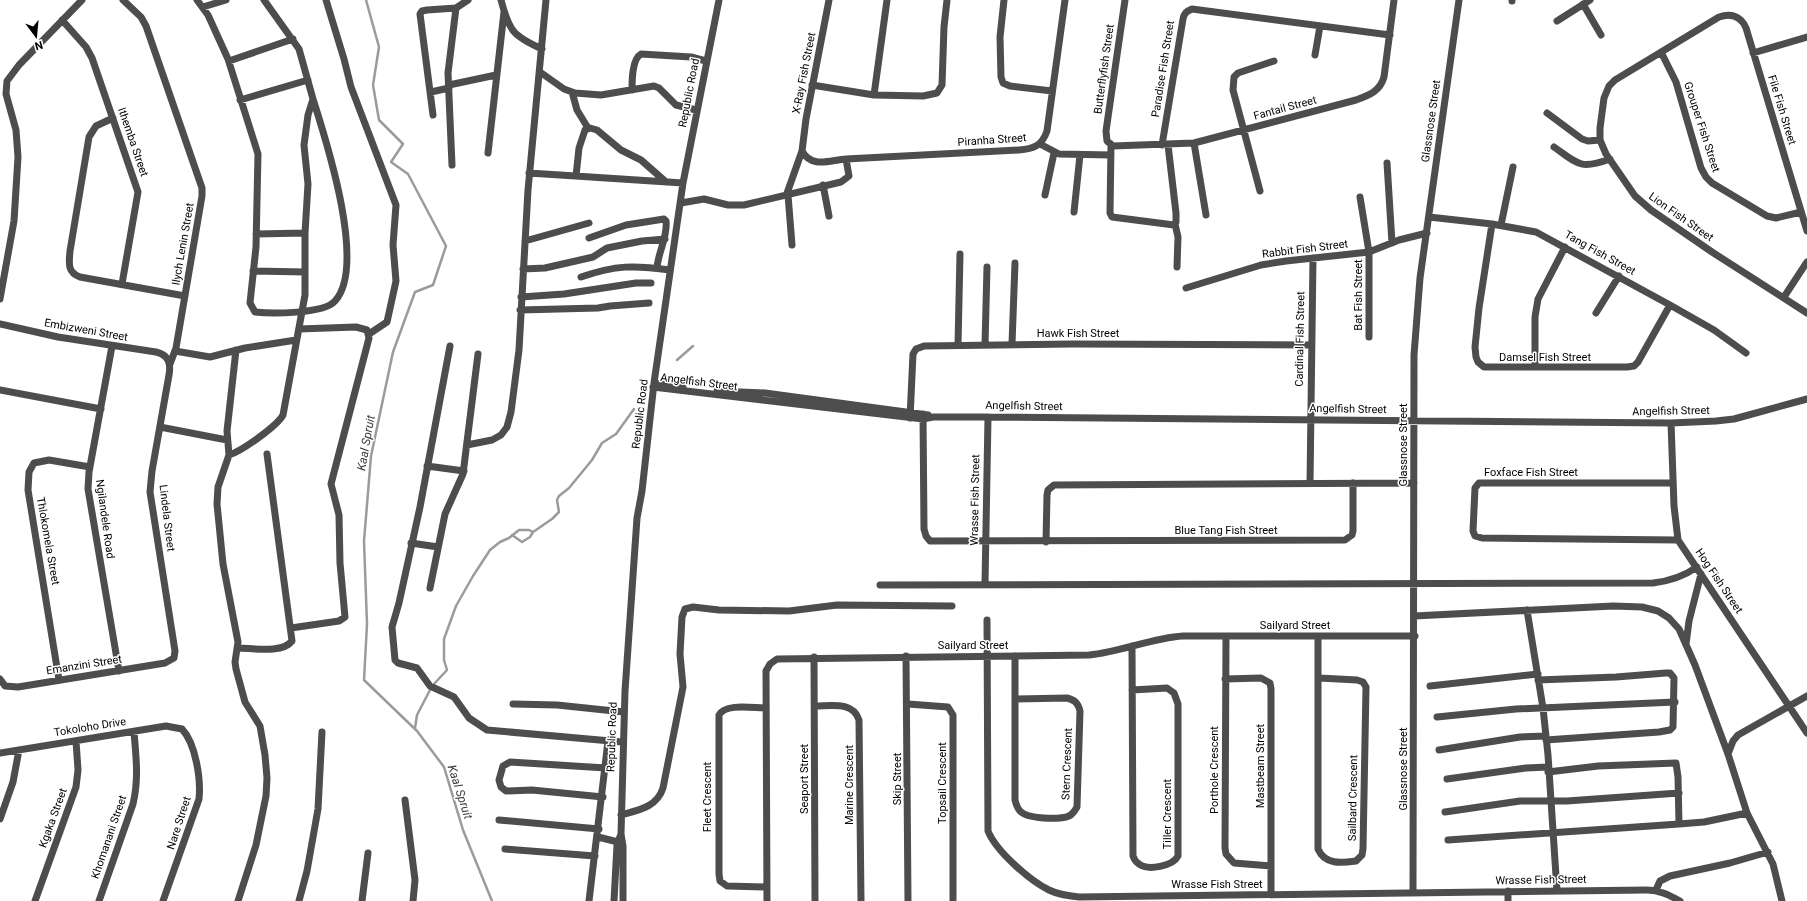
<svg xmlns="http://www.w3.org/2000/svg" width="1807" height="901" font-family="Roboto,sans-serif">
<rect width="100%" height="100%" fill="#fff"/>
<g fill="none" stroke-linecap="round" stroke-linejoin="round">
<path stroke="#9b9b9b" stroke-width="2.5" d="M366 0 379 47 373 85 379 120 403 144 391 162 408 174 446 246 433 285 415 292 393 352 371 456 364 541 367 624 364 680 417 731 444 767 463 830 492 901
M677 360 693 346
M512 535 522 542 530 537 533 532
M434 684 447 670 444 660V639L456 606 473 576 490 550 500 542 509 538 519 530H529L533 532 552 519 559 512 557 500 559 496 569 488 592 460 602 443 616 434 634 409
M415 728 417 715 430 690"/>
<path stroke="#4d4d4d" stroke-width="7" d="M123 0 141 17 146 26 202 188V196L176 348 170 364
M197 0 208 15 228 59 258 154 256 247 250 303 255 312C271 314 324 314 335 301 367 266 326 140 313 99
M326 0 344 59 351 87 396 205 393 245 396 281 387 322 369 334
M501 0C509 31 513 36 542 49
M1004 0 1000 37 1001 77 1003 83 1010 86 1052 91
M1125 0 1106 131 1107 141 1113 146 1194 143 1356 100C1370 95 1380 91 1384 77L1394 0
M1512 1V0
M1583 4 1601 35
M203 7 226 0
M62 20 86 47 92 58 138 192 122 284
M1557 21 1590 0
M1661 52 1676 82 1701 168 1706 177 1712 183 1767 216 1776 218 1801 212
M1753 53 1807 37
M1315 55 1320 26
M229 61 293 39
M540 72 564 89 575 93 601 95 654 86 659 88 676 105 696 110
M449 85 496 75
M812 85 874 95 923 96 937 93 942 85 944 27 947 0
M632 90C632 81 632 59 641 54L691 57 706 61
M431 92 449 88
M572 92 577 110 588 128
M874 95 887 0
M240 100 308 80
M1547 113 1582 139 1588 141 1600 140
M433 115 420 14 422 11 427 10 456 8 468 0
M113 118 96 126 89 137 70 251C69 263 67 272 80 277L185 296
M1194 143 1206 215
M1040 144 1059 154 1111 155
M1111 145 1110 213 1112 217 1174 225 1176 222V213L1168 145
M1162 145 1183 19C1184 13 1187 11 1192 9L1390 35
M1554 147C1578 164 1580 170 1610 159
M802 151C812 169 830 160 846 159L1019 150C1033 149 1042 146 1047 131L1065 0
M488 153 504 12
M1387 163 1392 243
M452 165 448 73 456 8
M529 173 683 183
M576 176 579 148 585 130 590 128 597 130 621 150 641 160 666 182
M823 185 829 216
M1260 191 1233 90 1234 77 1238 73 1274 61
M788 195 792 245
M1045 195 1054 153
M786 196 802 151 806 119 829 0
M1360 197 1369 252V337
M681 203 704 199 728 205H744L841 182 849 176 846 159
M1074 212 1080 155
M1429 217 1492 224 1536 232 1670 305 1714 330 1746 353
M1175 224 1178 237 1177 267
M1492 224 1479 308 1475 347 1476 357 1478 362 1484 367H1627L1634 366 1638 362 1670 305
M1501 225 1513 167
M1807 231 1746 28C1741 16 1731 13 1719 17L1615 80 1609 86 1604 98 1600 128V140L1606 154 1635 196 1651 210 1712 252 1807 313
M256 234 305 233
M589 238 626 225 664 219 666 221C668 237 658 252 657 268
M525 241 589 223
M523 269 545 268 593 257 607 248 642 241 665 239
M253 271 305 272
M581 277C616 265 634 265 670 270
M1186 288 1261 265 1286 261 1369 252 1399 240 1427 233
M521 297 564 294 636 283H651
M1784 297 1807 262
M0 299 14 221 18 157 16 130 6 94 7 81 19 65 82 0
M520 310 598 308 610 306 649 303
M1596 313 1619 276
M0 324 58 337 156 352C169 355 171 364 169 375L152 471 150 492 175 651 174 658 165 663 18 687 5 686 0 679
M1012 344 1015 263
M958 345 960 254
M985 345 987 267
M112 346 89 472 88 489 119 671
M450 346 420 507 399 603 392 627 395 660 398 663 417 668 430 686 454 697 469 718 487 730 622 742
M236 350 227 431 229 455 218 487 217 504 223 564 238 642 235 662 236 669 245 702 260 726 265 755 267 778 266 796 256 845 238 901
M175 351 210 357 245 348 296 340
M1535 367V317L1538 299 1565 247
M654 383 683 387
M653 387 923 419 933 417H988L1671 423 1716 421 1734 419 1807 399
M0 390 101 409
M717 391 765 393 928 415
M923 414 924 529 926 536 930 541 1345 540 1352 535 1353 531V483
M910 418 913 354 916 349 924 346 1072 344 1311 345
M1671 423 1674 506 1678 540 1807 733
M160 427 227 440
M467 445 492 440 501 435 507 427 511 412 519 350 528 190 546 0
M229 455C242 451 277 426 283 415L305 295V233L308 184 304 145 308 115 313 99 299 49 264 0
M427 466 464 471
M1310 483 1313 258
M1673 483H1479L1475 488 1473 531 1475 536 1482 538 1678 540
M1046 542 1047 495 1048 490 1054 485 1414 483
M411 543 438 547
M985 584 988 417
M880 585 1653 583C1670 581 1683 577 1697 567
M430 588 445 514 463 474 478 354
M1527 610 1543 708 1548 755 1557 891
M1414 616 1613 606 1642 607 1658 611 1669 618 1679 629 1695 665 1728 754 1747 813 1773 864 1782 901
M987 620 988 831C996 851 1030 881 1049 890 1059 895 1069 896 1079 897L1647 890C1659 890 1669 895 1680 901
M291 628 339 621 345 617 340 563 339 515 331 484 369 338 367 330 356 327 299 329
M1318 636V849C1325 865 1341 863 1356 861L1362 855 1363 849 1366 687 1363 682 1357 680 1319 678
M1226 637 1225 848 1226 854 1234 863 1271 866
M1686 644 1689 621 1701 574
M1132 646 1133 856C1134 859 1136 862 1139 864 1148 871 1173 866 1178 856V704L1174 693 1167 688 1132 690
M238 648C252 648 282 654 292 641L267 454
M906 656 908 901
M1015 656V800C1016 804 1017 808 1020 811 1027 819 1059 820 1069 816 1073 814 1075 810 1077 807L1080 711C1078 703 1075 700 1067 698L1016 699
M814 657 815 901
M1225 679 1261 678 1270 683 1271 689V895
M59 680 28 490 29 472 34 463 49 460 90 467
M1538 680 1616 677 1666 673H1670L1674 678 1673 727 1670 730 1659 732 1546 740
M1430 686 1538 674
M513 704 557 705 624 712
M908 704 948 707 953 715V901
M815 706C831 706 853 701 859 720L861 901
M765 708C753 708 725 703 719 715V874L720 881 727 886 767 887
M1437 717 1516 709 1675 702
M1439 750 1520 737 1546 736
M0 753 166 726 182 729C196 744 201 780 199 799L163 901
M1728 754 1733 741 1738 735 1807 696
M1548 772 1598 766 1676 763 1678 777 1679 824
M1447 779 1526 768 1548 767
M603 797 532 790 506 791 501 787 499 780 503 766 510 762 606 768
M405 800 415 880 413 901
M1445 812 1520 801H1567L1679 793
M621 815C639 810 657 807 663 788L683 687 680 654 682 617 685 609 693 607 719 610 789 611 837 605 952 606
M0 819 13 782 19 750
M499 820 599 829
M598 837 618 842
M1448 840 1679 824 1704 822 1747 813
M505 849 595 856
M1656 890 1660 881 1670 876 1730 863 1768 852
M1413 893 1414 355 1420 278 1459 0
M35 901 76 787 78 770 76 741
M99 901 133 804C139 779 136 757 134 732
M299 901 307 871 318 809 322 732
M362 901 368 853
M589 901 608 741
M614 901 617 845 621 834
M623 901V846L621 834 625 691 637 518 642 491 654 383 683 183 719 0
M767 901 766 671 770 664 777 659 1089 655C1121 652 1151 638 1183 636H1415
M1508 901V891"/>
</g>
<g text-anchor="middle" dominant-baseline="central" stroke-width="3" stroke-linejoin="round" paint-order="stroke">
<g font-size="11" fill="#000" stroke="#fff">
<text transform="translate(1104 69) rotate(-82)">Butterflyfish Street</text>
<text transform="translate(1163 69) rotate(-81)">Paradise Fish Street</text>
<text transform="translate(804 73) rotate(-79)">X-Ray Fish Street</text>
<text transform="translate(689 93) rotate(-79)">Republic Road</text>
<text transform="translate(1285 108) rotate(-15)">Fantail Street</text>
<text transform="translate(1782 110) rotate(73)">File Fish Street</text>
<text transform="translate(1431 121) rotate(-82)">Glassnose Street</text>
<text transform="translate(1702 127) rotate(72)">Grouper Fish Street</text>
<text transform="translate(992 140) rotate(-4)">Piranha Street</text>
<text transform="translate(133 142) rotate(71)">Ithemba Street</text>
<text transform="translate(1681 217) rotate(35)">Lion Fish Street</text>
<text transform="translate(183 244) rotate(-80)">Ilych Lenin Street</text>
<text transform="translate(1305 249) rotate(-7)">Rabbit Fish Street</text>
<text transform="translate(1600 253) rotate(29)">Tang Fish Street</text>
<text transform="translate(1358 295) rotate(-90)">Bat Fish Street</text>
<text transform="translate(86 330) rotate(10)">Embizweni Street</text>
<text x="1078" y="333">Hawk Fish Street</text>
<text transform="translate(1300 339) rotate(-89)">Cardinal Fish Street</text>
<text x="1545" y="357">Damsel Fish Street</text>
<text transform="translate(699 382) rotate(7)">Angelfish Street</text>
<text transform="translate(1024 406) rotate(1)">Angelfish Street</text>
<text transform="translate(1348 409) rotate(1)">Angelfish Street</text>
<text transform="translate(1671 411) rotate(-1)">Angelfish Street</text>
<text transform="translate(640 414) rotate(-83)">Republic Road</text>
<text transform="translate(1403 445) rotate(-90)">Glassnose Street</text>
<text x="1531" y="472">Foxface Fish Street</text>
<text transform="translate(975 500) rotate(-89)">Wrasse Fish Street</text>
<text transform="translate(167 518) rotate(83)">Lindela Street</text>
<text transform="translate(105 519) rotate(82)">Ngilandele Road</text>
<text x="1226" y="530">Blue Tang Fish Street</text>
<text transform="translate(48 541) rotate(80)">Thlokomela Street</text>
<text transform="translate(1719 581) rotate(56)">Hog Fish Street</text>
<text x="1295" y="625">Sailyard Street</text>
<text x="973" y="645">Sailyard Street</text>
<text transform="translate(84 665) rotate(-9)">Emanzini Street</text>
<text transform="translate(90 727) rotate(-9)">Tokoloho Drive</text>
<text transform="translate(612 737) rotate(-88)">Republic Road</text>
<text transform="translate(1067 764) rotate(-88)">Stern Crescent</text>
<text transform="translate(1260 766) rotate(-90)">Mastbeam Street</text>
<text transform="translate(1403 769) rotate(-90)">Glassnose Street</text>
<text transform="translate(1214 770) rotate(-90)">Porthole Crescent</text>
<text transform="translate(804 779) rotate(-90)">Seaport Street</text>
<text transform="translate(897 779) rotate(-90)">Skip Street</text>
<text transform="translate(942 783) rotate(-90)">Topsail Crescent</text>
<text transform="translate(849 785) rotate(-90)">Marine Crescent</text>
<text transform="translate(707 797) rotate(-90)">Fleet Crescent</text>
<text transform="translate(1353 798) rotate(-89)">Sailbard Crescent</text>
<text transform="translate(1167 814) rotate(-90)">Tiller Crescent</text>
<text transform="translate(53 818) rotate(-70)">Kgaka Street</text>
<text transform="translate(179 823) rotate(-72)">Nare Street</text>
<text transform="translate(109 837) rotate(-71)">Khomanani Street</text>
<text transform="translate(1541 880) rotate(-1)">Wrasse Fish Street</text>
<text x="1217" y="884">Wrasse Fish Street</text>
</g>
<g font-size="12" font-style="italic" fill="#3c3c3c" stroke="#fff">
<text transform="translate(366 443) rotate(-80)">Kaal Spruit</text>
<text transform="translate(460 792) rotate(72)">Kaal Spruit</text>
</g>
</g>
<g transform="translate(36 36) rotate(164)" stroke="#ffffff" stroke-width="3" paint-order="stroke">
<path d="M0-3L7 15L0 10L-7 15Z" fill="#000000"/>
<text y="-6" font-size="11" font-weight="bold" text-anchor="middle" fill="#000000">N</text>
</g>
</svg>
